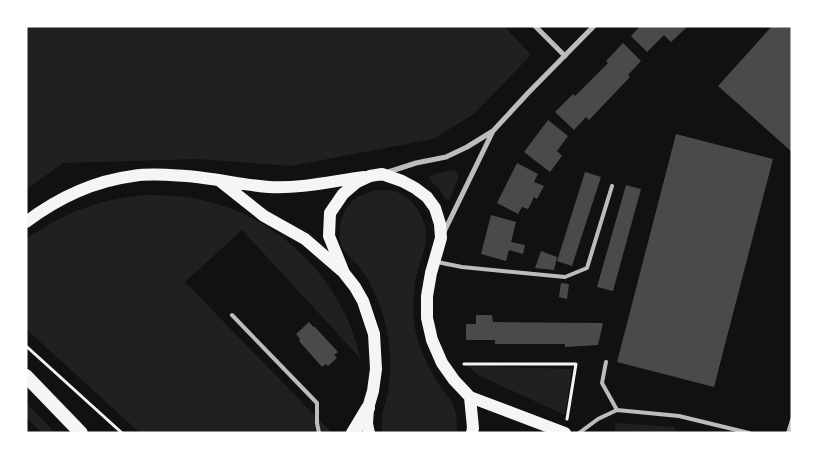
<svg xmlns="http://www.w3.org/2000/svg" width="818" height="459" font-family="Jost,sans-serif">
<rect width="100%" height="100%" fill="#111"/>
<path fill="#202020" d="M26 26H504L531 55 474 114 433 139 291 166 198 159 63 163 26 190Z
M451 170 457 172 458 176V179L450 199 446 200 439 189 429 179V177L431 175Z
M382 190C387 190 393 190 397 192 411 197 420 210 424 223 431 242 419 260 416 278 413 294 412 312 415 328 418 348 430 370 441 387 444 393 450 397 452 403 457 412 457 423 457 433H383C379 418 385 406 388 392 391 376 391 358 389 342 386 323 381 305 372 288 369 281 365 274 360 268 354 261 345 254 341 245 339 238 339 229 341 222 346 200 361 192 382 190Z
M142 195C159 195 175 195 191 198 257 208 315 253 344 312 352 327 356 343 361 359L242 230 185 282 332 433H140L26 329V239C66 212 94 201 142 195Z
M468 366 572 369 565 415 478 375Z
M26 403 55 433H42L26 417Z
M616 423 674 427 677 433H614Z"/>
<path fill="#4a4a4a" d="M640 26H685L686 28 671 42 664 35 647 52 631 36Z
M772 26H792V152L718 86Z
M623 43 641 61 628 75 630 77 589 120 586 117 574 130 555 112 573 94 575 96 608 63 606 61Z
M548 120 568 136 557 151 562 156 550 172 524 152Z
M676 134 773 159 714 387 617 362Z
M517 163 538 174 534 182 544 186 537 199 534 197 528 209 522 207 518 214 497 203Z
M585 172 601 177 572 266 557 261Z
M626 185 641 189 613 291 597 287Z
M491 215 516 222 511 242 525 245 523 254 509 250 506 261 481 254Z
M541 251 557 257 554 270 535 268Z
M561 283 569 284 567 299 559 297Z
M476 315H492L493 322 603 323 598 345 565 347V344H495V340H466V324H476Z
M309 322 313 327 314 326 338 352 334 355 337 358 328 366 326 364 322 367 299 341 300 339 296 334Z"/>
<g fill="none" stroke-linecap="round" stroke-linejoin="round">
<path stroke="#f5f5f5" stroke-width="3" d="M26 346 122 433
M464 364H576L567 419"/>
<path stroke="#bcbcbc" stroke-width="4" d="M437 262 462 267 565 277 587 268 612 186
M232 315 317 403V423L319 433
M606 362 602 383 617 410
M579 433 598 419 617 410 679 416 749 433
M788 433 792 420"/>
<path stroke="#bcbcbc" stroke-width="5" d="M535 26 565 56
M385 173 416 163 446 157 467 147 493 131 529 92 594 26
M444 232 493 131"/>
<path stroke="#f5f5f5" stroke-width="12" d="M220 181 264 216 305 239 342 271
M26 222C58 198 94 181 133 176 151 173 169 175 186 176 214 178 242 185 269 187 300 189 333 181 364 177
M470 397 565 433
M369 433 367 424 368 408 373 391 376 369 374 334 363 301 355 287 344 273 329 236 330 213 343 194 357 182 370 176 382 174 402 181 415 188 427 197 435 208 440 224 441 238 431 273 427 296V318L432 340 442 363 454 380 470 397 473 428 472 433"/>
<path stroke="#f5f5f5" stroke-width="14" d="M26 376 81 433
M353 433 368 408"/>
</g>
<rect width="818" height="459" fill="none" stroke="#ffffff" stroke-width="55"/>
</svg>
